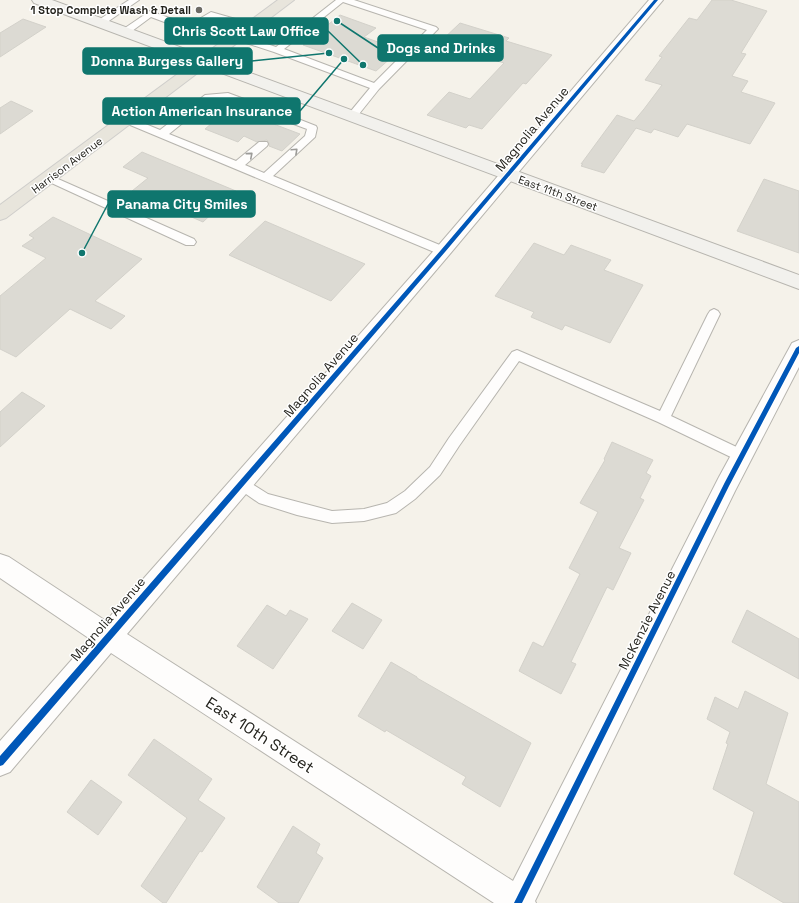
<svg xmlns="http://www.w3.org/2000/svg" width="799" height="903" font-family="'Space Grotesk',sans-serif">
<rect width="100%" height="100%" fill="#f5f2ea"/>
<path fill="#dcdad3" stroke="#d3d1ca" d="M712 0H731L767 11 741 53 746 54 732 76 748 81 741 92 775 103 750 144 687 124 678 137 654 129 651 133 636 128 604 173 581 166 583 164H581L617 115 634 121 644 109 662 85 645 80 662 57 659 56 689 18 697 20Z
M340 15 376 28 364 37 400 50 376 71 303 45Z
M23 19 46 27 0 57V33Z
M460 23 509 38 506 41 552 55 526 84 523 83 482 129 469 125 466 128 427 115 449 92 470 99 504 63 439 43Z
M11 101 33 111 0 134V108Z
M231 107 263 120 300 134 282 151 269 146V143L267 140 257 142 244 136 238 142 205 129Z
M142 152 236 191 203 222 132 191 148 178 123 167Z
M764 179 799 191V253L737 231Z
M53 217 142 259 95 301 125 316 111 329 70 309 16 357 0 349V296L46 258 22 246 34 238 29 235Z
M265 221 365 264 331 301 229 255Z
M534 243 564 255 571 245 611 260 604 270 643 285 610 343 565 325 562 330 531 317 534 312 495 296Z
M22 392 45 406 0 447V412Z
M612 442 653 460 646 473 651 476 640 498 644 500 619 548 631 553 613 590 607 587 571 662 576 664 561 694 519 671 533 642 543 647 580 574 569 568 598 512 580 503 605 460 604 459Z
M352 603 382 620 363 649 332 631Z
M267 605 286 616 290 610 308 619 273 669 237 646Z
M747 610 799 639V679L732 642Z
M391 662 417 677V678L531 743 500 807 462 784 466 777 386 730 385 732 358 716Z
M745 691 788 713 766 784 799 802V903H784L734 874 754 812 713 789 728 744 726 743 730 732 707 719 715 697 738 709Z
M154 739 212 779 198 800 225 818 202 852 200 851 166 903H163L141 886 187 818 128 775Z
M91 780 122 802 98 835 67 812Z
M293 826 320 844 316 853 323 858 298 903H279L257 887Z"/>
<g fill="none" stroke-linecap="round" stroke-linejoin="round">
<defs>
<path id="lane" d="M129 0H139L103 25H97L96 23 97 21Z
M336 0H354L436 27 438 29 379 89 355 119 351 120 346 117 370 88 274 52 234 39 232 37 237 34 276 47ZM343 2 427 30 374 83 284 49Z
M150 11 189 25 211 12 253 24 254 26 250 29 212 18 164 50 161 49 159 47 161 45 183 29 151 17 128 34H122L120 32 122 30Z
M228 93 279 112 298 96H304L306 98 304 100 288 115 316 126 317 128 315 137 273 176 447 248 449 251 447 254H439L123 122 122 120 123 118H131L160 130 205 95ZM227 99 307 129 305 136 264 173 245 165 267 146 268 144 267 142H259L236 161 169 134 211 100Z
M49 175 194 239 196 242 194 245H186L45 180 44 178 45 176Z
M714 309 718 311 720 314 671 416 747 452 749 456 747 460 742 462 737 460 658 422 519 361 459 446 440 475 415 499 396 513 364 521 332 523 297 515 259 503 236 487 234 483 236 479 241 477 268 494 332 511 364 509 387 503 405 491 430 467 449 438 512 352 517 350 660 411 708 314 710 311Z"/>
<path id="street" d="M649 0H663L449 255 127 634 513 881 719 477 792 343 799 340V367L735 491 535 901 536 903H494L111 653 10 772 0 776V741L90 639 0 578V554L9 557 106 621 437 247Z"/>
<path id="secondary" d="M32 0H52L799 275V289L34 3Z"/>
<path id="primary" d="M278 0H294L6 218 0 220V205Z"/>
</defs>
<use href="#lane" stroke="#b7b5af" stroke-width="2"/>
<use href="#street" stroke="#b7b5af" stroke-width="2"/>
<use href="#secondary" stroke="#b7b5af" stroke-width="2"/>
<use href="#primary" stroke="#cfcecb" stroke-width="2"/>
<use href="#lane" fill="#fefdfc" fill-rule="evenodd"/>
<use href="#street" fill="#fefdfc" fill-rule="evenodd"/>
<use href="#secondary" fill="#f2f1ed" fill-rule="evenodd"/>
<use href="#primary" fill="#e8e5dc" fill-rule="evenodd"/>
<defs>
<path id="cycleway" d="M654 0H658L445 252 3 765 0 766V756L441 250Z
M799 346V353L729 486 522 903H514L725 482 796 348Z"/>
</defs>
<use href="#cycleway" stroke="#fff" stroke-width="2"/>
<use href="#cycleway" fill="#0057b8" fill-rule="evenodd"/>
</g>
<defs><path id="oneway-chevron" d="M-2-3.5L2.5 0L-2 3.5" fill="none" stroke-width="1.6" stroke-linecap="round" stroke-linejoin="round"/></defs>
<g stroke="#9c9b98">
<use href="#oneway-chevron" transform="translate(295 151) rotate(-43)"/>
<use href="#oneway-chevron" transform="translate(250 155) rotate(-41)"/>
</g>
<circle fill="#6d6b65" stroke="#fff" stroke-width="1.5" cx="199" cy="10" r="4"/>
<g text-anchor="middle" dominant-baseline="central" stroke-width="3" stroke-linejoin="round" paint-order="stroke">
<g font-size="11" font-weight="bold" fill="#24231d" stroke="#fff" text-anchor="end">
<text x="191" y="10">1 Stop Complete Wash &amp; Detail</text>
</g>
<g font-size="11" fill="#24231d" stroke="#fff">
<text transform="translate(67 165) rotate(-37)">Harrison Avenue</text>
<text transform="translate(558 193) rotate(20)">East 11th Street</text>
</g>
<g font-size="13" fill="#24231d" stroke="#fff">
<text transform="translate(532 129) rotate(-50)">Magnolia Avenue</text>
<text transform="translate(321 375) rotate(-49)">Magnolia Avenue</text>
<text transform="translate(108 619) rotate(-49)">Magnolia Avenue</text>
<text transform="translate(647 620) rotate(-63)">McKenzie Avenue</text>
</g>
<g font-size="16" fill="#24231d" stroke="#fff">
<text transform="translate(260 735) rotate(33)">East 10th Street</text>
</g>
</g>
<path fill="none" stroke="#0f766e" stroke-width="1.5" d="M363 65L328 31M337 21L378 48M329 53L252 61M344 59L300 111M82 253L108 204"/>
<g fill="#0f766e" stroke="#fff" stroke-width="1.5">
<circle cx="363" cy="65" r="4"/>
<circle cx="337" cy="21" r="4"/>
<circle cx="329" cy="53" r="4"/>
<circle cx="344" cy="59" r="4"/>
<circle cx="82" cy="253" r="4"/>
</g>
<g fill="#0f766e" stroke="#0f766e" stroke-width="1.5">
<rect x="165" y="18" width="163" height="26" rx="4"/>
<rect x="378" y="35" width="125" height="26" rx="4"/>
<rect x="83" y="48" width="169" height="26" rx="4"/>
<rect x="103" y="98" width="197" height="26" rx="4"/>
<rect x="108" y="191" width="147" height="26" rx="4"/>
</g>
<g font-size="14" text-anchor="middle" font-weight="bold" fill="#fff">
<text x="246" y="36">Chris Scott Law Office</text>
<text x="441" y="53">Dogs and Drinks</text>
<text x="167" y="66">Donna Burgess Gallery</text>
<text x="202" y="116">Action American Insurance</text>
<text x="182" y="209">Panama City Smiles</text>
</g>
</svg>
